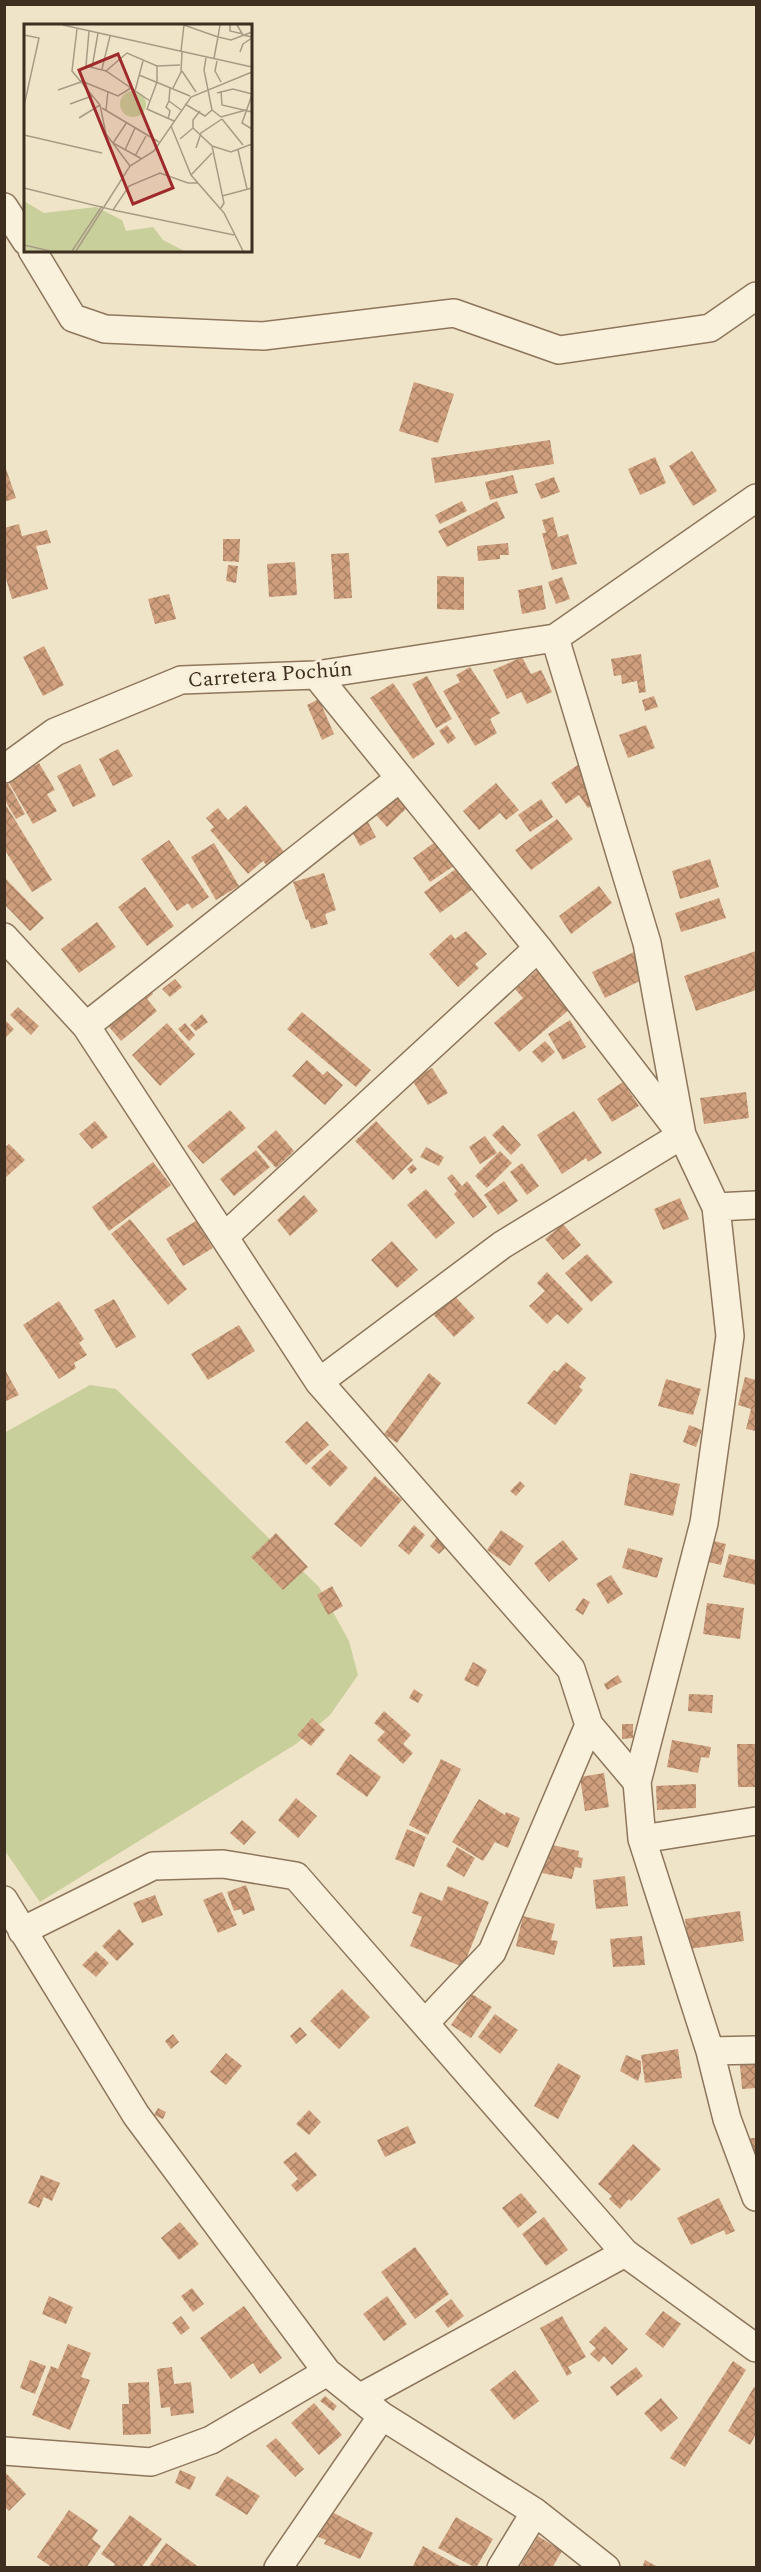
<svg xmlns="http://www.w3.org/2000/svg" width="761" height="2572" font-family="Spectral,serif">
<defs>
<pattern id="building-cross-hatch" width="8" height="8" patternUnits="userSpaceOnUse" patternTransform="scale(1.5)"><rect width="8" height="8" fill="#cf9f7d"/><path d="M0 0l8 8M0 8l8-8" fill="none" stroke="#a98266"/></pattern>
</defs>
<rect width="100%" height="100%" fill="#f0e4c8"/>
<path fill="#c9cf9b" d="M90 1385 116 1389 319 1587 349 1641 358 1675 330 1715 296 1744 40 1902 5 1851 4 1433Z"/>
<path fill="url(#building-cross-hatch)" d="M414 382 454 394 438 443 399 431Z
M550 440 554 464 435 483 431 458Z
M692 451 717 491 693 506 669 466Z
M655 457 666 483 640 495 628 469Z
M4 463 16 498 4 502Z
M513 475 518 493 490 500 485 482Z
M554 477 560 492 541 499 535 484Z
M462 501 467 511 440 524 435 515Z
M497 501 505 518 447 547 438 531Z
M553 517 558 537 568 534 577 564 552 570 542 533H546L542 520Z
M19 524 22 536 47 530 51 543 36 546 48 589 12 599 4 572V528Z
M223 539H240L239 562 223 561Z
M508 543 509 555H500V559L478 561 477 546Z
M349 553 352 598 334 599 331 554Z
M295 562 297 595 269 597 267 564Z
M228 565 238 566 236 583 226 581Z
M437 576 464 577V610L437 609Z
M562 577 570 599 556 604 548 582Z
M542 585 546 609 522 614 518 590Z
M169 594 176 619 155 624 148 599Z
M44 646 64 685 43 696 23 657Z
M641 654 646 692 639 693 637 681 622 684 621 675 614 676 611 659Z
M522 657 531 674 541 670 552 692 527 704 521 692 507 699 493 670Z
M470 667 500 713 490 719 497 733 475 746 443 691 460 682 456 675Z
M427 676 452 719 436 728 412 684Z
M393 683 435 744 413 759 370 698Z
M654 696 658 707 645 711 642 700Z
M319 699 334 734 322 740 307 705Z
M447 725 456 738 448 744 439 731Z
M646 725 655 748 628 758 619 735Z
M118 749 133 776 113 786 99 759Z
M39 763 55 790 47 794 57 811 33 824 8 781Z
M80 764 96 796 73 807 57 776Z
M579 764 597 802 588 808 579 795 566 804 551 783Z
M8 783 25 814 16 819 4 799V785Z
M496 783 519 810 506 820 500 813 479 830 463 811Z
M400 792 411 804 387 827 376 815Z
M541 799 553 817 530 832 518 815Z
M4 802 52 880 32 892 4 849Z
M246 805 285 853 268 867 263 861 248 874 210 830 214 827 206 818 218 808 228 820Z
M557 819 573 839 531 870 515 850Z
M368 822 376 837 360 846 351 830Z
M439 839 457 864 430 882 413 858Z
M169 840 209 897 192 909 188 903 177 911 141 859Z
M214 843 239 886 216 900 191 857Z
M710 859 719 887 680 899 672 871Z
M457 868 473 889 440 913 424 892Z
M324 873 336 910 325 914 328 924 311 929 308 919 306 920 293 882Z
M4 877 44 918 30 931 4 904Z
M599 886 612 903 571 934 559 916Z
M145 887 174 926 147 946 118 907Z
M719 898 726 918 681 932 675 913Z
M97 922 116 947 79 973 61 949Z
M466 931 487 954 475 964 479 968 458 987 429 954 451 934 455 939Z
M756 951V990L696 1011 684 976Z
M634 952 646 978 605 998 592 972Z
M537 970 570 1009 519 1052 494 1023 523 998 515 989Z
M175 979 182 987 170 997 162 989Z
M148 987 153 994 147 999 157 1011 121 1041 105 1022Z
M18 1007 39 1026 31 1035 10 1015Z
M302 1012 371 1070 356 1087 287 1029Z
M202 1014 208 1022 196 1031 190 1025Z
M4 1019 14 1029 4 1039Z
M570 1020 586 1047 563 1060 548 1034Z
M167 1023 195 1054 160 1086 132 1055Z
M185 1023 195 1035 189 1041 178 1029Z
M545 1041 555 1052 542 1063 532 1052Z
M307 1060 323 1075 327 1071 343 1085 325 1105 292 1076Z
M432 1068 448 1093 428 1105 412 1080Z
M623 1082 639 1106 612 1122 597 1099Z
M746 1092 749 1118 704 1124 700 1098Z
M230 1110 246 1128 203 1164 187 1146Z
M574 1111 602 1153 588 1162 586 1158 562 1174 537 1135Z
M95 1121 108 1137 92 1149 79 1134Z
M376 1121 413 1160 393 1180 355 1141Z
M503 1125 521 1145 511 1155 492 1135Z
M276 1130 294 1151 276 1168 257 1147Z
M485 1136 497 1153 480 1164 469 1147Z
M9 1144 25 1160 4 1179V1148Z
M426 1147 444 1157 439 1166 420 1157Z
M256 1150 270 1167 234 1196 220 1179Z
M500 1151 512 1163 487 1188 475 1176Z
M153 1162 171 1185 109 1231 92 1207Z
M522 1163 539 1186 527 1195 510 1172Z
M413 1164 417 1169 411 1174 407 1169Z
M452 1174 462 1186 467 1181 487 1207 473 1218 454 1194 457 1191 447 1178Z
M504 1181 518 1201 498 1215 484 1195Z
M426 1189 455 1223 436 1239 407 1205Z
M304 1195 318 1211 290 1236 277 1220Z
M680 1198 689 1219 663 1230 654 1209Z
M130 1219 187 1289 168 1305 111 1234Z
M196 1221 213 1248 183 1266 166 1239Z
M563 1224 581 1245 563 1260 545 1239Z
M392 1241 418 1270 397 1288 371 1260Z
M587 1254 613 1282 591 1302 565 1273Z
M547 1272 583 1309 568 1324 557 1314 547 1324 529 1306 545 1291 537 1283Z
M452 1293 475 1318 454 1337 431 1312Z
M114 1299 136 1337 116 1348 94 1310Z
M59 1301 84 1339 79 1343 87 1355 74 1363 76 1368 59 1379 23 1325Z
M239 1325 255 1351 208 1380 191 1354Z
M566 1362 586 1378 579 1387 583 1390 555 1425 527 1403 554 1370 557 1372Z
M4 1368 19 1395 4 1402Z
M429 1373 441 1383 397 1443 384 1434Z
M745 1377 756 1380V1431L746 1429 751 1409 738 1405Z
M666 1379 701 1389 693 1415 658 1406Z
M307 1421 329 1445 306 1465 285 1442Z
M689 1425 702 1430 696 1447 683 1442Z
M330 1450 348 1468 330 1487 311 1468Z
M630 1473 680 1484 673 1516 624 1505Z
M375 1476 402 1500 361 1547 334 1524Z
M520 1481 525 1486 516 1496 510 1491Z
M414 1525 425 1535 409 1555 398 1546Z
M501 1530 524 1546 510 1566 487 1550Z
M276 1533 308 1567 283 1590 251 1557Z
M439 1535 449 1544 439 1554 430 1546Z
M706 1539 726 1544 721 1565 700 1560Z
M563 1540 578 1559 549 1582 534 1563Z
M628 1548 663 1558 657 1578 622 1568Z
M729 1554 756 1560V1585L723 1577Z
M611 1575 623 1594 608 1604 596 1584Z
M332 1586 343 1606 328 1615 317 1595Z
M583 1598 590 1602 583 1615 575 1610Z
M707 1603 744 1608 740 1639 703 1634Z
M473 1662 487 1670 478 1687 464 1680Z
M618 1675 622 1682 607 1690 604 1684Z
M414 1689 423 1695 418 1703 409 1698Z
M689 1694 713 1695 712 1713 688 1711Z
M384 1711 411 1735 403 1744 413 1753 403 1764 377 1740 385 1732 374 1723Z
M312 1718 325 1730 311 1746 297 1735Z
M622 1724H633V1738L622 1739Z
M672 1740 711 1747 709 1758 701 1757 698 1773 667 1767Z
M737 1744H756V1787H738Z
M350 1754 381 1777 367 1797 336 1774Z
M441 1759 461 1769 428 1835 409 1825Z
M604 1773 609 1807 585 1811 580 1777Z
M696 1784V1808L657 1810 656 1786Z
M296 1798 317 1816 298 1838 278 1820Z
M479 1799 505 1815 506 1812 520 1818 508 1848 495 1842 483 1861 452 1842Z
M242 1820 256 1832 244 1845 230 1833Z
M407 1829 426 1837 414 1867 395 1859Z
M548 1844 579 1851 578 1857 583 1858 581 1868 575 1867 572 1879 542 1873Z
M457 1847 475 1858 464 1877 446 1866Z
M625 1876 628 1906 596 1909 593 1880Z
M246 1885 255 1910 243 1915 241 1909 234 1911 227 1892Z
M448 1886 489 1902 463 1967 410 1946 422 1917 412 1913 420 1892 442 1901Z
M222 1892 237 1925 218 1933 203 1900Z
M155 1895 163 1915 142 1923 133 1903Z
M740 1911 744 1941 689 1949 685 1919Z
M523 1916 555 1924 551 1940 558 1941 554 1955 516 1946Z
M119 1929 134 1944 117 1961 102 1946Z
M642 1936 645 1965 613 1967 610 1939Z
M96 1951 109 1963 96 1977 82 1965Z
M342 1989 370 2017 339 2049 310 2021Z
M472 1994 492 2007 471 2038 451 2025Z
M495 2014 518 2030 500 2054 478 2037Z
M300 2027 307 2035 296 2044 290 2036Z
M173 2034 179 2042 171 2049 165 2041Z
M678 2049 682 2078 645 2083 641 2055Z
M226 2053 242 2066 226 2085 210 2072Z
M626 2055 641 2061V2072L638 2081 620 2071Z
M558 2063 581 2076 558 2119 534 2106Z
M756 2064V2088L742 2089 740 2065Z
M158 2108 166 2112 163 2119 154 2115Z
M309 2110 321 2122 309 2135 296 2124Z
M408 2126 416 2143 385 2157 377 2140Z
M750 2138H756V2157H751Z
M633 2144 661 2169 631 2201 629 2199 620 2209 609 2199 612 2196 598 2184Z
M296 2152 317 2175 297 2192 291 2185 298 2179 283 2162Z
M41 2175 60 2183 52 2201 44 2197 39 2208 28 2203Z
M521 2193 537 2212 518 2228 502 2208Z
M719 2198 735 2231 726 2235 724 2230 691 2245 677 2218Z
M544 2217 568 2250 546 2266 522 2234Z
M180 2222 199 2244 179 2260 161 2238Z
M415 2247 449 2294 415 2319 381 2272Z
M192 2288 204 2304 193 2312 181 2296Z
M49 2296 73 2307 66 2324 42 2314Z
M387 2296 407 2324 384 2341 363 2314Z
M451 2299 464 2316 448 2328 435 2311Z
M244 2306 282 2358 260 2374 253 2363 231 2379 200 2338Z
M663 2311 681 2324 663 2348 645 2334Z
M181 2316 190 2328 181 2335 172 2323Z
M562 2316 586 2357 568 2367 572 2373 567 2376 540 2328Z
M605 2326 628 2349 612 2365 604 2356 599 2362 590 2354 596 2348 589 2342Z
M68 2344 91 2353 81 2377 90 2380 70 2430 32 2415 51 2366 58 2369Z
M30 2360 46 2366 35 2394 20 2388Z
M733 2361 746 2370 685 2467 670 2458Z
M172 2367 174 2384 191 2382 194 2413 171 2416 170 2407 161 2408 157 2369Z
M636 2367 643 2376 617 2396 610 2387Z
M515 2370 539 2401 514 2420 490 2390Z
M149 2382 151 2434 123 2435 122 2404H129L128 2383Z
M754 2387 756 2388V2434L750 2445 728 2431Z
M325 2396 337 2406 333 2411 320 2401Z
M661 2398 678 2418 661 2432 644 2413Z
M314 2403 342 2435 319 2455 291 2423Z
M276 2438 304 2469 295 2477 266 2446Z
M180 2470 196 2477 190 2490 175 2483Z
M4 2471 26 2494 9 2511 4 2506Z
M227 2476 260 2496 247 2515 215 2495Z
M69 2510 98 2530 92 2539 101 2546 86 2568H53L37 2557Z
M332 2512 373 2533 360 2559 324 2544 326 2540 318 2537Z
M130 2515 162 2539 141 2568H112L115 2564 101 2554Z
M456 2517 493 2539 476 2568 438 2548Z
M538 2536 562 2551 552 2568H519Z
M166 2543 200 2568H148Z
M423 2546 463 2568H412Z
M645 2560 660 2568H642Z"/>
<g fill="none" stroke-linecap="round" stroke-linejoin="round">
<defs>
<path id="minor" d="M4 207 26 241
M32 250 73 318 105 329 263 336 454 313 559 350 710 328 756 296
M555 638 647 943 682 1135 716 1207 730 1336 704 1523 637 1782 642 1839 710 2051 727 2119 756 2197
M316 675 538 948 682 1135 502 1245 319 1382
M4 769 55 732 181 680 316 675 555 638 756 498
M4 937 86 1026 319 1382 571 1669 589 1725 637 1782
M86 1026 400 778
M716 1207 756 1205
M224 1237 538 948
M642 1839 756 1821
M4 1900 136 2115 327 2372 382 2416 535 2512 606 2568
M22 1931 153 1866 223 1864 296 1876 625 2253 756 2348
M425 2023 492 1952 589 1725
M710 2051 756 2050
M359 2398 625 2253
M4 2451 151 2462 211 2440 327 2372
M278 2568 382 2416
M501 2568 535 2512"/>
</defs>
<use href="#minor" stroke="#8d765c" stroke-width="30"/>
<use href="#minor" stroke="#faf1dc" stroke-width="27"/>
</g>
<g text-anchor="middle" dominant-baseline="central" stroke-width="6" stroke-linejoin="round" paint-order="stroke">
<g font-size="21" fill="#3d2e20" stroke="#f7eed8">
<text transform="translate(270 675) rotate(-4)">Carretera Pochún</text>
</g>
</g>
<g transform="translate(24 24)">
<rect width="228" height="228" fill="#f0e4c8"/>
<path d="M96 80a13 13 0 1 1 26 0a13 13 0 1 1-26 0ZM0 177 20 189 72 183 98 196 102 207 129 203 139 216 160 227H0Z" fill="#c9cf9b"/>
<path fill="none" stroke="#a89b85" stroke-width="1.5" d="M39 1 228 43M196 1 194 13 207 16 228 8M206 1V7L219 10M213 1 219 11 228 13M53 5 48 47 76 81 82 110 106 142M65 7 62 42 82 47 126 77M0 11 15 14 0 82M157 27 160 1 194 13 190 34M216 28 219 20 228 14M182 34 180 46 188 86M193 37 191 47 197 58M133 42V58L123 85 150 97M68 44 74 9M78 45 86 12M82 47 103 29 133 42 156 41M158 47 172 68M115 51 166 72M55 56 94 72 107 64M146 63 145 77 157 86M149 64 157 48 158 28M34 66 57 58M111 67 119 37M197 67 198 81 228 88M193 69 209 65 228 70M228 71 218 99 228 105M46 80 68 72M161 80 181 92 188 86 197 93 222 86M78 84 135 118M82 86 84 67M55 94 76 81M144 95 146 87 142 83 145 77M198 95 219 121M103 98 89 119 118 135M147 102 167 151 200 189 219 227M169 104 188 122 200 179 197 184M0 111 78 129M156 115 169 104V96L176 87M188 122 207 128 228 120M172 124 177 109 198 95M101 126 111 104M214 126 223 165M111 132 122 112M167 151 188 129M0 164 89 186 105 162 136 149 164 159H174M198 172 228 164M89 186 210 211M0 221 26 227M48 227 78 182M52 227 106 142 130 127 167 73 228 48"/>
<path fill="#9e2a2b" fill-opacity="0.15" stroke="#9e2a2b" stroke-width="3" d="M94 30 149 164 109 180 55 46Z"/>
<rect width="228" height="228" fill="none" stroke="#3d2e20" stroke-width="3"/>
</g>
<rect width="761" height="2572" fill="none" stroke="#3d2e20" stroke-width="12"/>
</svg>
